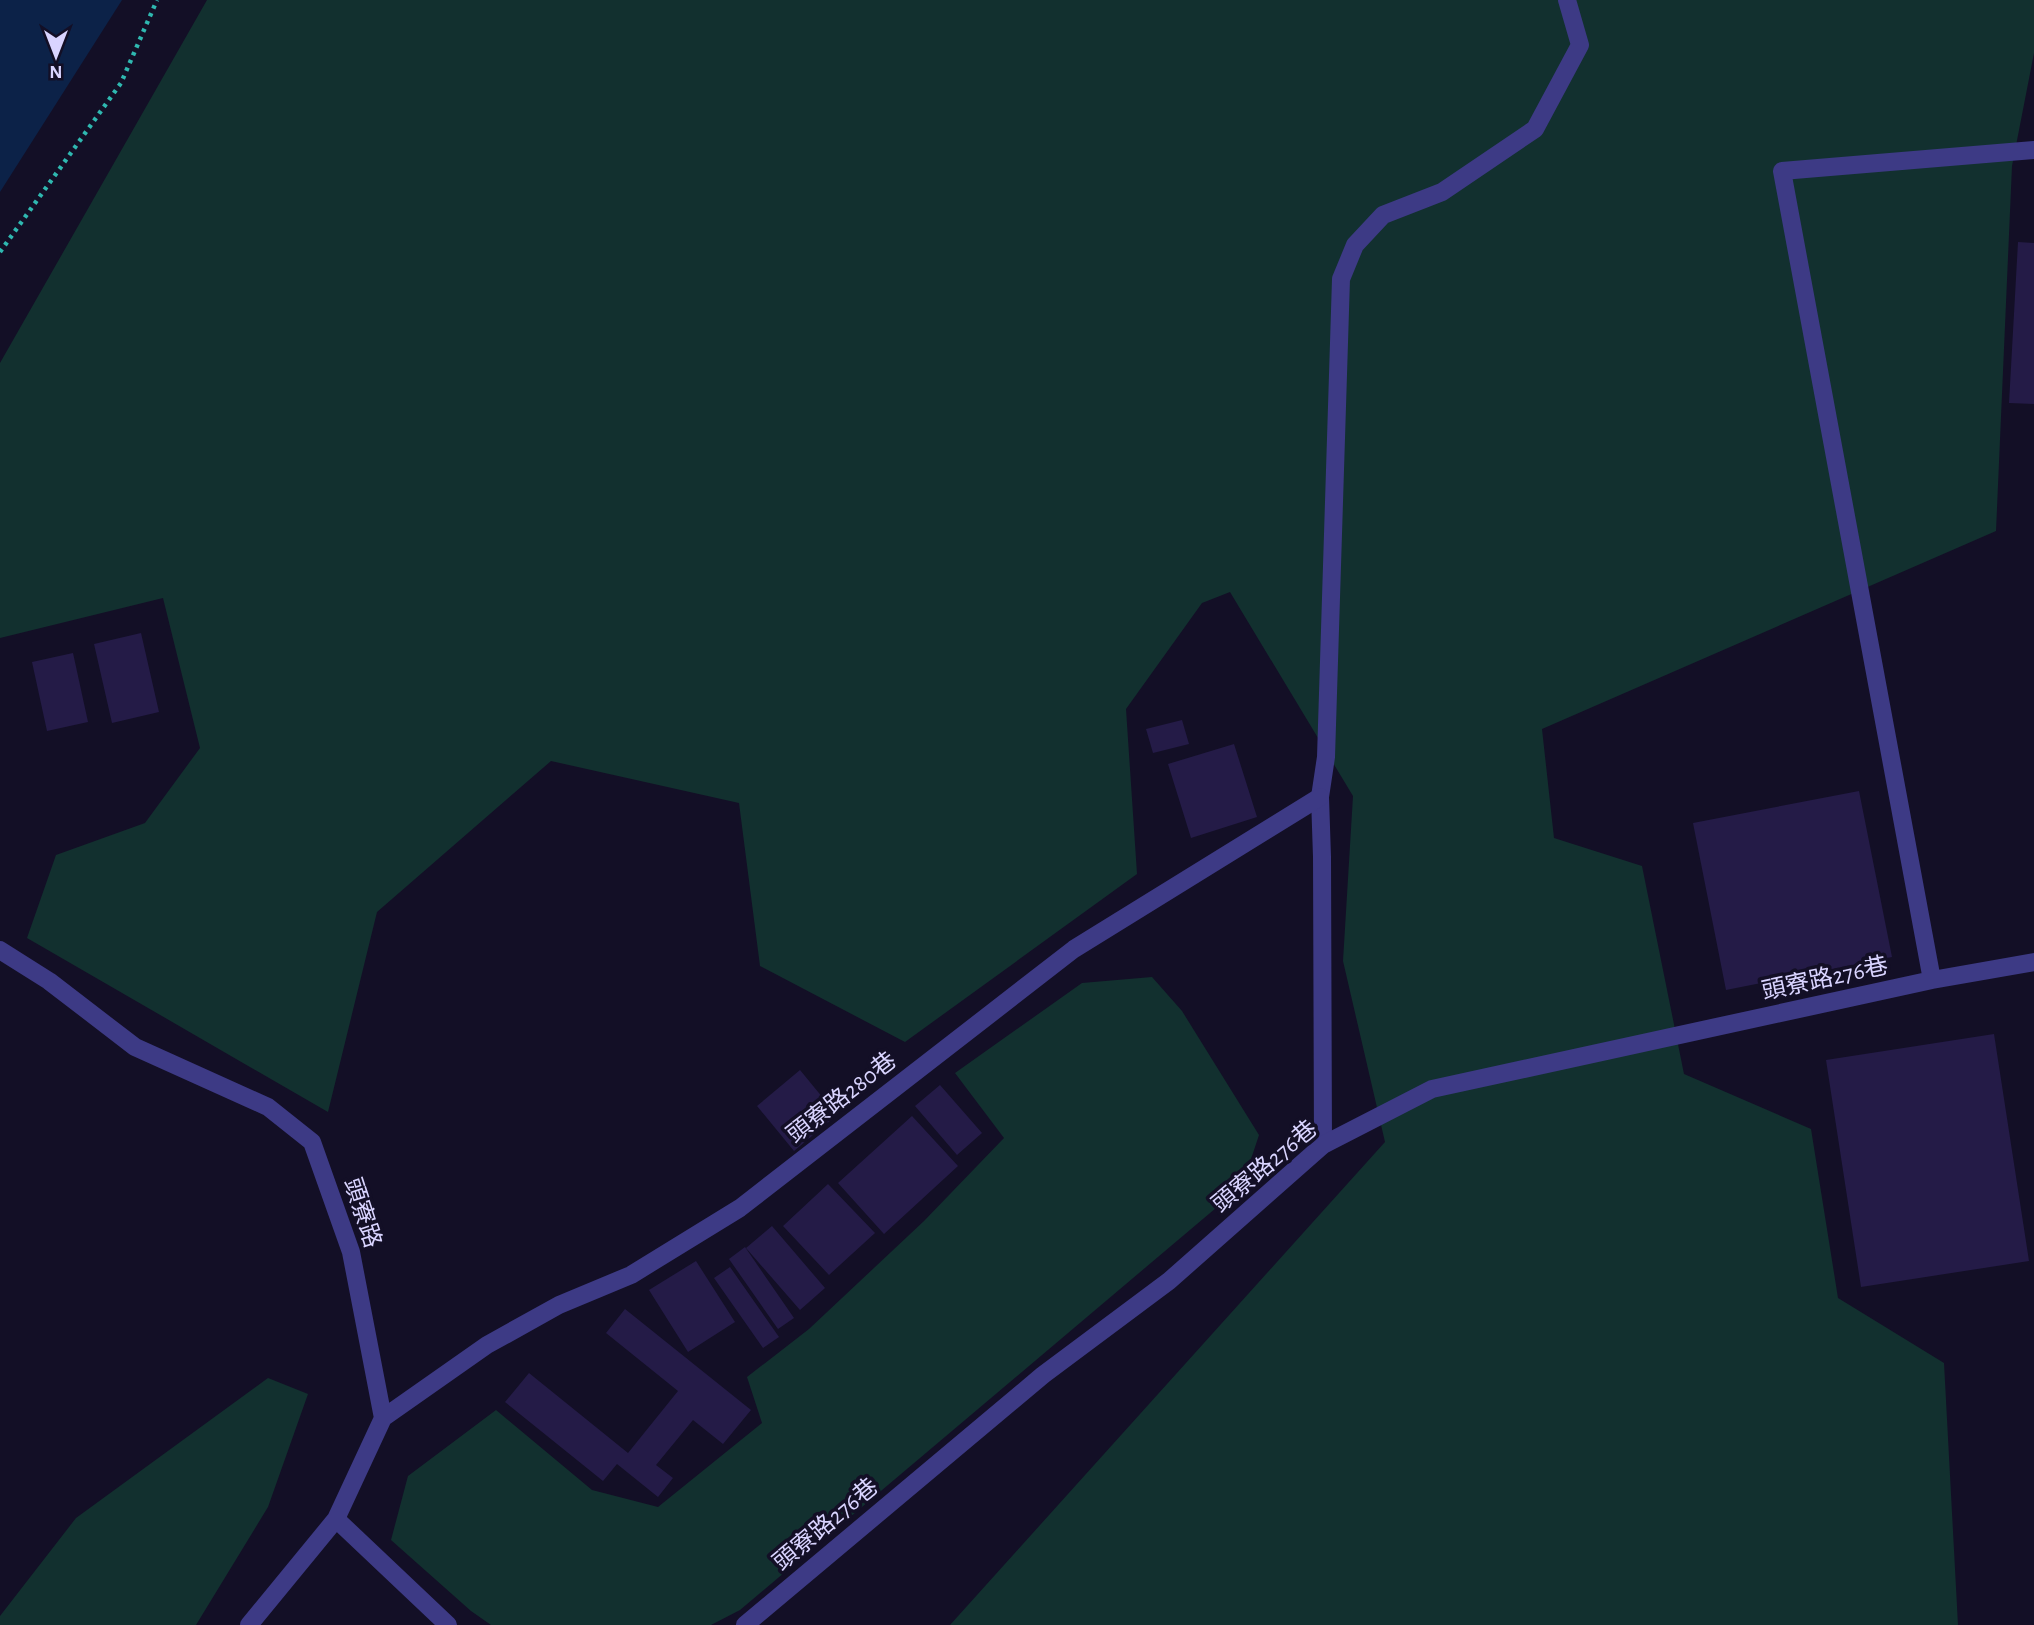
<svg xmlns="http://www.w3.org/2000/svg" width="2034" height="1625" font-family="'Alegreya Sans','Noto Sans TC',sans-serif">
<rect width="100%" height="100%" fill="#130f26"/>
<path fill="#12302f" d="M207 0H2034V53L2012 166 1996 531 1542 729 1554 838 1642 866 1684 1074 1811 1129 1838 1298 1944 1363 1958 1625H950L1385 1142 1343 961 1353 796 1230 592 1202 603 1126 709 1137 874 905 1042 760 966 739 803 551 761 377 912 328 1112 27 938 56 855 145 823 200 748 163 598 0 638V363Z
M1152 977 1182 1011 1259 1135 1242 1186 740 1610 711 1625H491L471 1611 391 1540 408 1476 496 1410 592 1490 658 1507 762 1423 747 1377 809 1329 924 1221 1004 1138 955 1073 1082 983Z
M268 1378 308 1394 268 1507 196 1625H0V1616L76 1518Z"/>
<path fill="#0c2248" d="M0 0H122L0 192Z"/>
<path fill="#241b47" d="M2018 242 2034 243V404L2009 403Z
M141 633 159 712 112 723 94 644Z
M73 653 88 722 47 731 32 662Z
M1182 720 1189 744 1153 753 1146 729Z
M1234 744 1257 817 1191 838 1168 764Z
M1859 791 1892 957 1726 990 1693 823Z
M1994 1034 2029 1261 1861 1287 1826 1060Z
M800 1070 837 1115 794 1151 757 1106Z
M940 1085 982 1133 957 1155 915 1106Z
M912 1116 958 1166 884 1234 838 1183Z
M828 1184 875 1233 829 1275 783 1226Z
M772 1226 825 1288 800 1310 746 1248Z
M745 1247 794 1318 778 1329 729 1259Z
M696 1261 735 1322 688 1352 649 1290Z
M730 1267 779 1337 763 1348 714 1278Z
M625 1309 751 1410 723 1444 693 1420 656 1465 673 1478 658 1497 617 1464 603 1481 505 1402 529 1373 628 1453 678 1391 606 1333Z"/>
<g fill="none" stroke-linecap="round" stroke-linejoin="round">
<path stroke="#2fb8b0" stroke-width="4.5" stroke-dasharray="3.5 5" stroke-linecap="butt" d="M0 252 121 83 157 0"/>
<path stroke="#3d3a85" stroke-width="18" d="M1323 1145 1322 857 1320 797 1326 757 1341 279 1355 245 1383 215 1442 192 1535 129 1580 45 1567 0"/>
<path stroke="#3d3a85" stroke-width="18" d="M0 950 49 981 135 1047 268 1107 312 1142 351 1252 383 1418 336 1519 249 1625
M1932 980 1782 171 2034 150
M383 1418 487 1345 559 1305 631 1275 740 1208 1074 949 1320 797
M336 1519 448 1625
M745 1625 1043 1375 1169 1281 1323 1145 1432 1089 1932 980 2034 962"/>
</g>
<g text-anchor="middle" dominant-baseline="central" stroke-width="7" stroke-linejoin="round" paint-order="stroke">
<g font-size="24" fill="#d9d4ff" stroke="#130f26">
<text transform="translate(1825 979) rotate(-12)">頭寮路276巷</text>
<text transform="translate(842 1098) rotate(-38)">頭寮路280巷</text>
<text transform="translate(1265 1167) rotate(-40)">頭寮路276巷</text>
<text transform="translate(362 1213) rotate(72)">頭寮路</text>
<text transform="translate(826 1525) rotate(-40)">頭寮路276巷</text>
</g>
</g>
<g transform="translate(56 56) rotate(180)" stroke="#130f26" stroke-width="5" paint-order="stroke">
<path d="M0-5L12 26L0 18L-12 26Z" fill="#d9d4ff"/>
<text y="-10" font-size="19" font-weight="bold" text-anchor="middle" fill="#d9d4ff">N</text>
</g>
</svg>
